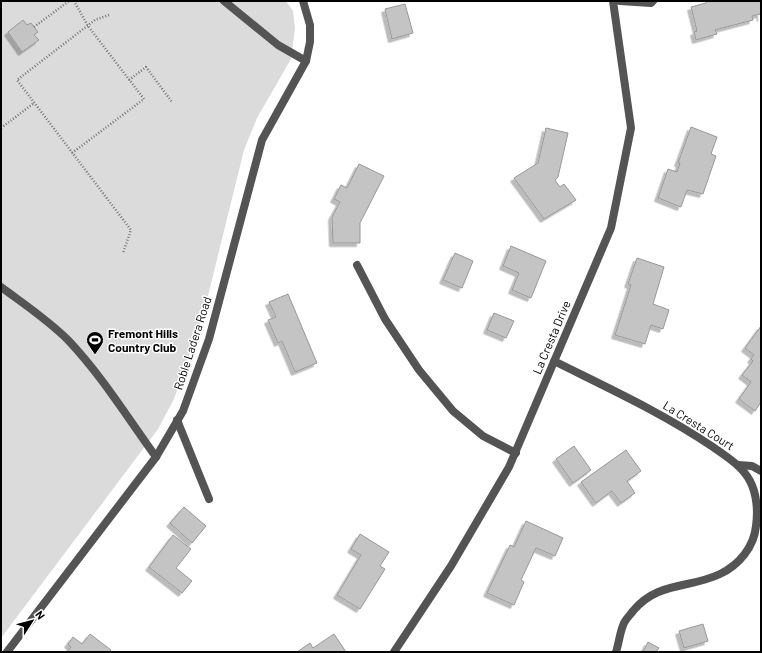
<svg xmlns="http://www.w3.org/2000/svg" width="762" height="653" font-family="Barlow,sans-serif">
<defs>
<filter id="shadow"><feDropShadow dx="-3.5" dy="3.5" stdDeviation="0" flood-color="#0004"/></filter>
</defs>
<rect width="100%" height="100%" fill="#fff"/>
<path fill="#dbdbdb" d="M1 1H286L293 11 295 28 291 59 257 118 244 150 204 312 174 399 158 429 1 638Z"/>
<path fill="#c4c4c4" stroke="#989898" filter="url(#shadow)" d="M706 1H761V18L760 14 752 16 753 20 715 30 717 34 696 40 694 32 697 31 691 7 706 3Z
M405 4 413 33 392 39 385 9Z
M23 20 27 25 31 23 38 32 34 35 39 40 22 52 8 32Z
M691 127 717 137 711 154 716 156 703 194 687 190 681 207 658 198 668 169 677 172 680 163H678Z
M546 128 568 133 558 177 555 180 560 187 564 184 576 200 544 219 514 178 538 163Z
M359 164 384 176 360 223V243H333L332 217 340 202 334 199 341 185 347 188Z
M511 246 546 261 531 298 512 290 519 273 503 266Z
M455 253 473 261 462 288 443 280Z
M637 258 664 267 653 304 669 310 663 329 651 325 645 344 615 335 631 285 628 284Z
M288 294 317 363 295 372 282 341 278 343 268 320 276 317 269 302Z
M494 313 514 321 506 338 487 330Z
M761 326V402L755 411 739 399 751 382 742 375 753 361 751 359 754 355 745 348Z
M574 446 591 470 573 483 556 459Z
M626 450 641 471 627 481 635 493 621 503 612 491 596 503 581 482Z
M184 507 206 526 192 543 170 523Z
M526 521 563 538 555 556 536 548 521 580 524 582 514 605 487 593 510 545 514 547Z
M360 534 389 552 380 566 385 569 360 609 337 595 361 555 351 549Z
M173 535 191 549 176 568 192 581 182 593 149 567Z
M703 624 708 641 684 648 679 631Z
M90 634 111 650 109 652H67L71 647 68 644 73 637 82 644Z
M334 634 346 652H297L310 643 313 648Z
M648 642 659 648 656 652H643Z"/>
<g fill="none" stroke-linecap="round" stroke-linejoin="round">
<path stroke="#767676" stroke-width="2.5" stroke-dasharray="1 2" stroke-linecap="butt" d="M109 15 95 20 17 80 131 230 123 253
M34 27 69 1
M129 80 146 67 172 102
M1 128 34 103
M72 153 144 99 88 26 74 1"/>
<path stroke="#545454" stroke-width="8" d="M224 1 278 45 306 61
M357 265 385 319 419 370 453 411 483 436 516 453
M1 287C24 304 48 320 68 340 102 376 127 417 156 457
M177 420 209 499
M738 465 752 466 761 471"/>
<path stroke="#545454" stroke-width="8" d="M620 1 651 3 653 1
M554 361C608 388 663 413 713 447 727 457 742 466 750 481 757 494 758 512 756 526 754 547 739 565 720 574 689 589 658 581 633 611 630 615 626 619 624 623 620 631 619 643 616 652
M7 652 156 457 183 411 209 339 262 140 306 61 310 42V25L303 1
M394 652 451 566 509 467 611 228 631 128 613 1"/>
</g>
<defs>
<symbol id="stadium-pin" viewBox="-11 -11 22 30"><path d="M0 17L-7.5 6A9.5 9.5 0 1 1 7.5 6Z" fill="#000" stroke="#fff"/><path d="M0-5a6.5 5 0 1 0 0 10a6.5 5 0 1 0 0-10ZM-3.5-1.8h7v3.6h-7Z" fill="#fff"/></symbol>
</defs>
<g fill-rule="evenodd">
<use href="#stadium-pin" x="85" y="330" width="20" height="27"/>
</g>
<g text-anchor="middle" dominant-baseline="central" stroke-width="3" stroke-linejoin="round" paint-order="stroke">
<g font-size="12" font-weight="bold" fill="#000" stroke="#fff" text-anchor="start">
<text x="108" y="333">Fremont Hills<tspan x="108" dy="14">Country Club</tspan></text>
</g>
<g font-size="12" fill="#000" stroke="#fff">
<text transform="translate(551 337) rotate(-67)">La Cresta Drive</text>
<text transform="translate(192 343) rotate(-72)">Roble Ladera Road</text>
<text transform="translate(699 425) rotate(32)">La Cresta Court</text>
</g>
</g>
<rect width="762" height="653" fill="none" stroke="#000000" stroke-width="4"/>
<g transform="translate(32 621) rotate(54)" stroke="#ffffff" stroke-width="3" paint-order="stroke">
<path d="M0-3L7 15L0 10L-7 15Z" fill="#000000"/>
<text y="-6" font-size="11" font-weight="bold" text-anchor="middle" fill="#000000">N</text>
</g>
</svg>
